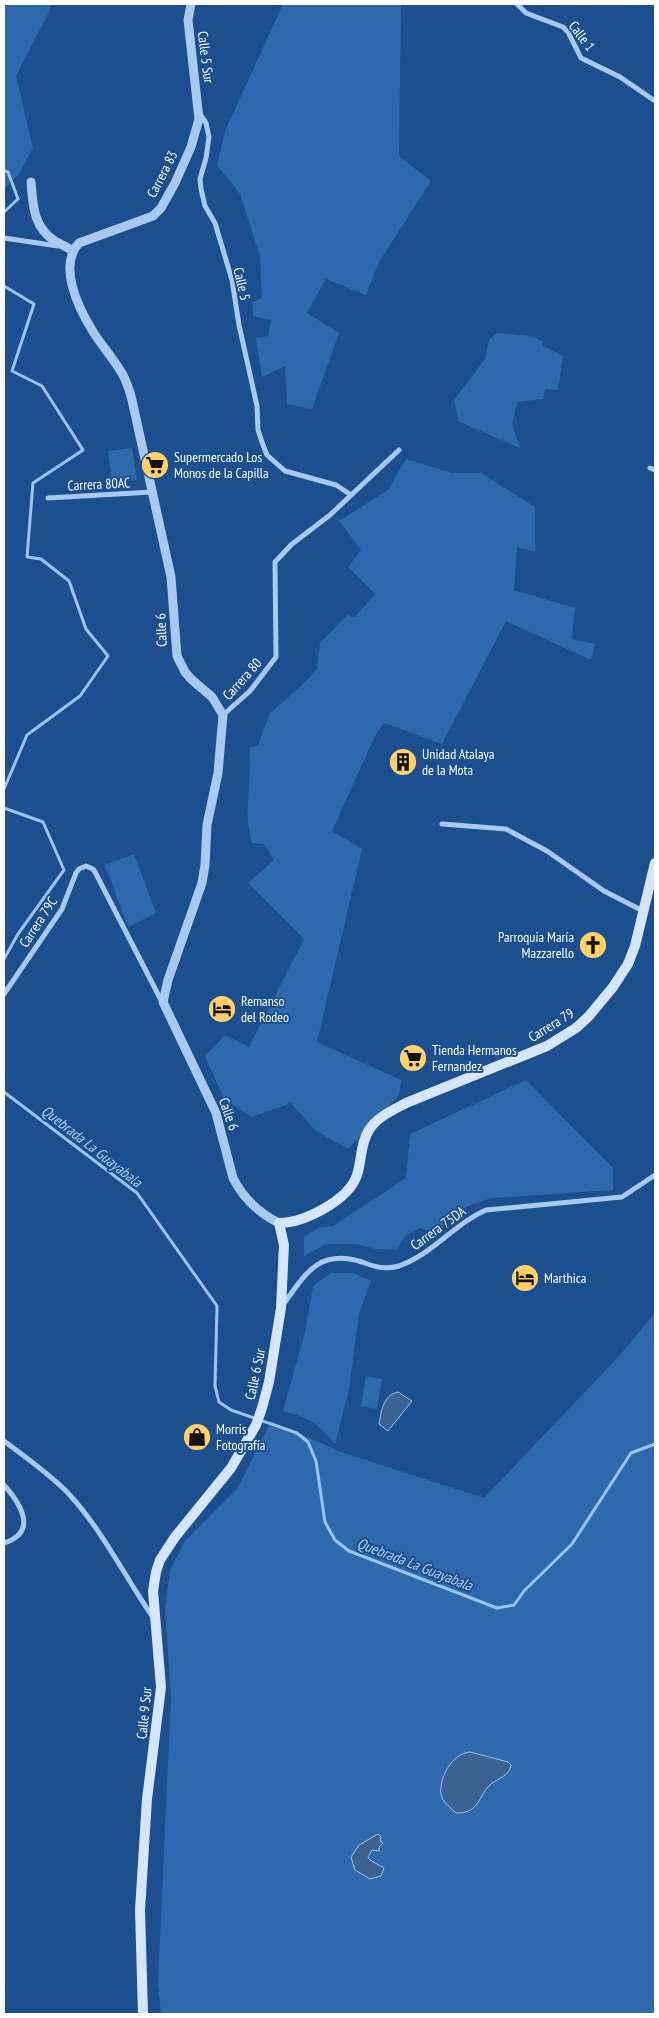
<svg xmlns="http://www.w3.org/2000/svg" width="659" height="2018" font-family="'PT Sans Narrow',sans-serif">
<rect width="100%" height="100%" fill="#1b4f8f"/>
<path fill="#2e69ad" d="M4 4H51L49 12 16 76 33 148 19 174 4 189Z
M283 4H401L399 156 431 181 379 262 366 295 326 279 307 313 339 333 312 409 287 404 285 366 262 377 256 338 268 336 271 320 253 316 252 302 262 298 260 256 240 194 217 165 226 129Z
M497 333 530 336 542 341 543 346 563 356 558 390 545 389 543 399 517 402 512 425 520 448 458 421 454 400 485 359 489 340Z
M132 448 137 480 112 483 108 451Z
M406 459 452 473H481L535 507V552L517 547 514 590 575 608 572 639 595 644 591 660 506 621 442 744 384 723 375 736 332 831 362 849 317 1042 401 1080 399 1095 348 1149 315 1130 291 1103 252 1117 224 1099 205 1056 225 1035 249 1047 304 939 248 883 274 860 264 844 252 843C242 814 253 779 249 748L258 745 270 713 300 687 317 669 320 643 347 615 355 617 375 594 348 567 361 550 339 521 388 490Z
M134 854 156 913 128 927 105 865Z
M526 1080 613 1168V1190L491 1198 466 1207 435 1233 421 1228 406 1235 396 1250 376 1249 356 1244H326L304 1256V1237L318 1228 333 1226 406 1178 410 1134Z
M331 1273H353L371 1281 359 1313 349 1390 335 1444C316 1422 312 1419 283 1411L305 1332 313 1286Z
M655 1313V2014H161L158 1983 171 1697 165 1610 170 1570 185 1541 237 1489 271 1421 341 1452 484 1498 620 1355Z
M366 1376 382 1379 377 1409 361 1406Z"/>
<path fill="#3c6290" stroke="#9cc4f0" d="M398 1392 412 1401 388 1431 379 1424C381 1412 383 1395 398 1392Z
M470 1752 508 1762 511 1765C509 1777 499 1777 491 1784 478 1795 480 1814 456 1813 451 1808 442 1802 441 1794 439 1777 452 1754 470 1752Z
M378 1834 381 1837 380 1841 383 1843 379 1847V1851L372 1850 368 1857 370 1860 384 1868 381 1876 370 1879 355 1870 351 1857 359 1845Z"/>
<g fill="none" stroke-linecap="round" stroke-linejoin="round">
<path stroke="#9cc4f0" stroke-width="3" d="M4 171 8 172 18 199 4 212
M4 286 34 304 12 371 42 386 83 450 33 483 27 557 41 559 69 581 86 629 108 656 80 696 27 735 4 789
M4 808 43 822 64 870 18 934 4 959
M4 1092 137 1193 217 1306 215 1386 219 1402 231 1410 297 1433 308 1442 316 1461 325 1522 335 1540 349 1551 497 1608 514 1605 524 1591 572 1544 631 1453 655 1444"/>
<path stroke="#a9c9ee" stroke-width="5" d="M517 4 526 13 563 27 568 32 581 58 620 77 655 101
M200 114 206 123 209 137 206 158 200 179 201 189 205 206 215 223 232 280 239 325 257 406 258 430 263 445 267 455 285 471 336 485 351 495
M4 238 58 246
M650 468 655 470
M48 498 152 492
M223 715 250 691 276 657 275 562 292 544 330 515 399 450
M442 824 506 829 547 851 604 891 643 911
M4 994 62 909 76 873 79 869 86 866 93 869 95 872 162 1002
M283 1305C305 1274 319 1248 362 1262 375 1267 385 1270 399 1266 433 1254 454 1224 486 1210L622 1197 655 1175
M4 1441C25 1457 48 1473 67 1492 101 1528 124 1575 152 1616
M4 1485C20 1503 39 1532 4 1543"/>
<path stroke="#a9c9ee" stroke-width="9" d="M191 4 188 20 199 119 191 147 175 183 161 208 153 216 79 243C58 266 78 307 92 330 101 345 114 359 123 375 127 383 130 392 132 400L171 577 177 656 185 672 191 679 212 697 223 715 218 773 207 825 205 865 202 883 168 980 163 1002 216 1113 233 1178C243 1198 259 1213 279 1223
M31 182C33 205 33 227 55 241 61 245 67 246 72 251"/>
<path stroke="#d6e6fa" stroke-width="10" d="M143 2014 140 1910 147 1799 161 1687 153 1591 156 1572 160 1560 175 1537 231 1468 256 1425 262 1408 269 1382 281 1308 284 1245 279 1223C304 1223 349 1200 357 1175 362 1160 360 1144 369 1130 377 1117 393 1110 406 1103L547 1046 576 1028 589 1016 613 987 628 964 635 946 655 863"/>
</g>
<defs>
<symbol id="supermarket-disc" viewBox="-11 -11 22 22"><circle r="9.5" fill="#ffd166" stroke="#1b4f8f"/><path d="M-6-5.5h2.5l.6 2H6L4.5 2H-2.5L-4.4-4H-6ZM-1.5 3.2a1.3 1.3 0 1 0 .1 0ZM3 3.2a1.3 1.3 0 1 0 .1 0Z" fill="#111"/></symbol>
<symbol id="building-disc" viewBox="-11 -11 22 22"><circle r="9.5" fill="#ffd166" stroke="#1b4f8f"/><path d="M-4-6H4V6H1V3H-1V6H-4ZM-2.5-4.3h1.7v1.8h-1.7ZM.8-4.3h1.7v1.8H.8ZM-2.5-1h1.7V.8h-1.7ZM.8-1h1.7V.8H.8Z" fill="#111"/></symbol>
<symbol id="church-disc" viewBox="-11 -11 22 22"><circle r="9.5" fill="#ffd166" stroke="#1b4f8f"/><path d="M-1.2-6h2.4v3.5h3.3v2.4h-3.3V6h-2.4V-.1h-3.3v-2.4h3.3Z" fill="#111"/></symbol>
<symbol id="hotel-disc" viewBox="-11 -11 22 22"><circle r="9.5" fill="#ffd166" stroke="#1b4f8f"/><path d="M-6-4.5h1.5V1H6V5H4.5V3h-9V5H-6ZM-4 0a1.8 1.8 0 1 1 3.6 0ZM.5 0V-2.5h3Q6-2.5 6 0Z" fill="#111"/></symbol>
<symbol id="shop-disc" viewBox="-11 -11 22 22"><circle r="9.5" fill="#ffd166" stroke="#1b4f8f"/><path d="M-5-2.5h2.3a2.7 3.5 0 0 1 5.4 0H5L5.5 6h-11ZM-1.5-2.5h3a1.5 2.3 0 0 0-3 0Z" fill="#111"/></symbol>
</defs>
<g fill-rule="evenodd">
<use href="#supermarket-disc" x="139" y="449" width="32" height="32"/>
<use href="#building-disc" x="387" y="746" width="32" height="32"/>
<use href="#church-disc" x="577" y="929" width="32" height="32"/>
<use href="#hotel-disc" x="206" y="993" width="32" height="32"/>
<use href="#supermarket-disc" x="397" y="1042" width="32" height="32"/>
<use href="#hotel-disc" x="509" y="1262" width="32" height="32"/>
<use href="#shop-disc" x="181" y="1421" width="32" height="32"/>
</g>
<g text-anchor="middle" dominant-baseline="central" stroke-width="4" stroke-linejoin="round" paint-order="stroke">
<g font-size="14" fill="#fff" stroke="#1b4f8f">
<text transform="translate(582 36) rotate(53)">Calle 1</text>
<text transform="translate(206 57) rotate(83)">Calle 5 Sur</text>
<text transform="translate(162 174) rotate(-63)">Carrera 83</text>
<text transform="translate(242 284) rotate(77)">Calle 5</text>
<text transform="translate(99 484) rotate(-3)">Carrera 80AC</text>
<text transform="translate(161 630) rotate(-93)">Calle 6</text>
<text transform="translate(242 679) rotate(-48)">Carrera 80</text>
<text transform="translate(38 922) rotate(-57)">Carrera 79C</text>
<text transform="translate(551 1025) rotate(-32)">Carrera 79</text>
<text transform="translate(229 1114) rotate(71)">Calle 6</text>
<text transform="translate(438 1228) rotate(-36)">Carrera 75DA</text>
<text transform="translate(255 1374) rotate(-78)">Calle 6 Sur</text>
<text transform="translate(144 1713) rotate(-84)">Calle 9 Sur</text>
</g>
<g font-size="14" fill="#fff" stroke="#1b4f8f" text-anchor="start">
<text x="174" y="457">Supermercado Los<tspan x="174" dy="16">Monos de la Capilla</tspan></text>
<text x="422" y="754">Unidad Atalaya<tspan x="422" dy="16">de la Mota</tspan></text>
<text x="574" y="937" text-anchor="end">Parroquia María<tspan x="574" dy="16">Mazzarello</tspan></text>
<text x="241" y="1001">Remanso<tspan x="241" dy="16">del Rodeo</tspan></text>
<text x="432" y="1050">Tienda Hermanos<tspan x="432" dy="16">Fernandez</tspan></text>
<text x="544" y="1278">Marthica</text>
<text x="216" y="1429">Morris<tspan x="216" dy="16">Fotografía</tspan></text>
</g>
<g font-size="15" font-style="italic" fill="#b5d3f5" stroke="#1b4f8f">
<text transform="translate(92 1146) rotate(38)">Quebrada La Guayabala</text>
<text transform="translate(415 1564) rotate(21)">Quebrada La Guayabala</text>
</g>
</g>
<rect width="659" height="2018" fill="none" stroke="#ffffff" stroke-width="10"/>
</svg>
